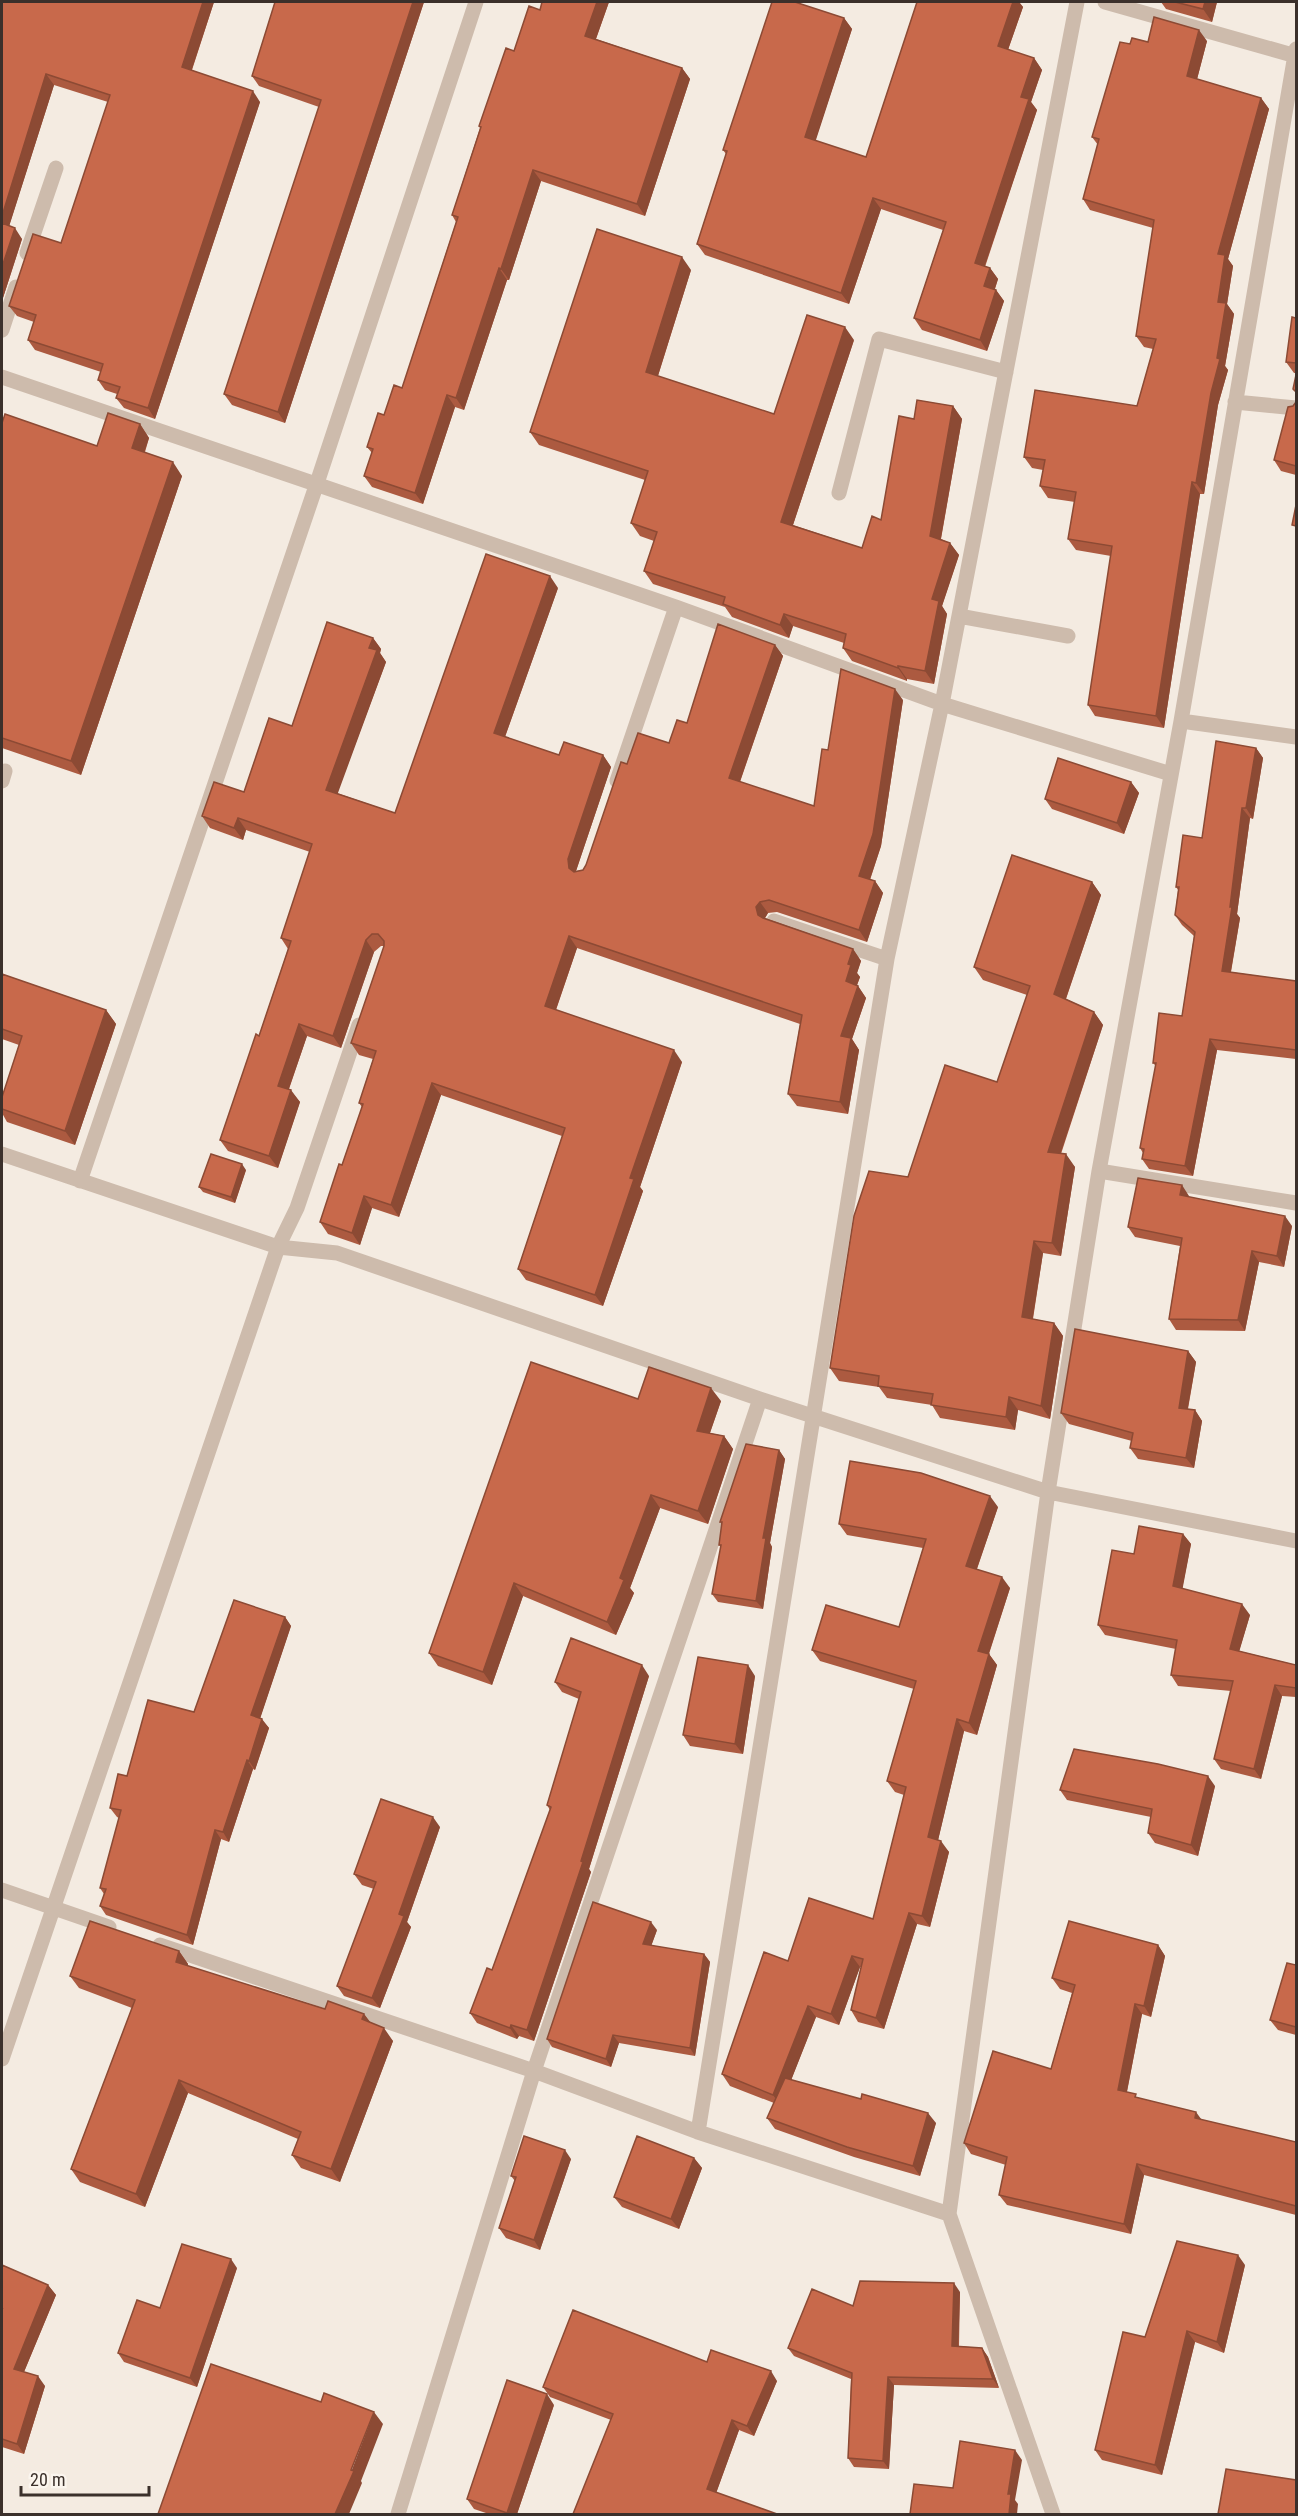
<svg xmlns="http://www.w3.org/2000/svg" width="1298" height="2516" font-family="'Roboto Condensed',sans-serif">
<rect width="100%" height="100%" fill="#f4ebe1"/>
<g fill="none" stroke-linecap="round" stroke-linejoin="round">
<path stroke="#cdbbac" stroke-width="15" d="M1105 2 1296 56
M27 253 56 168
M2 330 16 287
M2 377 676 607 942 704 1171 774
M1235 402 1296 408
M839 493 879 339 1006 372
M959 616 1068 636
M1181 721 1296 737
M2 781 5 771
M617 781 676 607
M774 921 887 959
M2 1154 278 1247 337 1253 760 1399 1048 1492 1296 1541
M1099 1171 1296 1203
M80 1181 317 483 476 2
M2 1890 109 1927
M160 1945 534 2071 698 2132 949 2214
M2 2059 278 1247 297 1208 359 1025
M698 2132 887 959 942 704 1077 2
M398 2514 534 2071 760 1399
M1053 2514 949 2214 1048 1492 1099 1171 1181 721 1296 49"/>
</g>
<path fill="#ac5a40" d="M2 2H214L192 70 260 102 155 419 124 408 116 398 117 394 105 390 98 380 101 372 35 350 28 340 34 322 17 316 9 306 61 243 108 102 54 85 9 226 22 239 2 301Z
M275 2H424L285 423 232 405 224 394 319 107 259 86 252 76Z
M609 2 596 39 682 68 690 79 645 216 541 181 509 280H507L464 410 455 407 423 504 372 487 364 476 372 453 367 447 384 415 402 388 456 222 452 215 480 128 479 126 514 51 540 10Z
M917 2H1019L1023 7 1008 50 1034 58 1042 70 1031 102 1037 110 985 267 990 268 998 279 995 289 996 290 1004 301 987 351 922 330 914 318 943 230 881 209 849 304 705 255 697 244 726 154 723 150 844 18 852 29 815 141 866 157Z
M1161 2H1217L1212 22 1166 9Z
M1207 41 1197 79 1261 98 1269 109 1228 259 1233 266 1227 304 1234 314 1225 366 1228 370 1218 405 1204 494H1200L1164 728 1095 716 1088 705 1111 556 1076 550 1068 539 1075 502 1048 498 1040 486 1043 470 1032 468 1024 457 1137 406 1153 349 1144 347 1136 336 1153 228 1090 210 1083 199 1098 145 1092 137 1130 44 1148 42Z
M691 270 658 376 774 414 854 340 793 525 862 548 881 520 914 419 953 406 962 419 941 539 950 543 959 555 942 606 947 614 934 684 907 679V681L852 661 843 648 844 643 793 626 789 638 732 617 725 607 653 584 644 571 654 541 640 536 631 523 645 480 539 445 530 432Z
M1296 318V373H1294L1286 362Z
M1296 402V475L1281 471 1274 460 1293 406Z
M2 423 97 446 140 424 149 438 145 452 182 476 81 775 2 748Z
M558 588 505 737 559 755H603L611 767 576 871 583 870 586 865 627 764 669 743 687 723 775 645 783 656 740 782 814 806 828 750 903 700 881 846 870 880 875 881 883 893 867 942 777 912 768 913 765 918 853 949 861 961 857 973 860 977 857 985 858 986 866 998 852 1039 859 1050 848 1114 797 1106 788 1094 800 1024 577 948 556 1010 682 1062 640 1187 643 1191 603 1306 526 1280 518 1269 562 1136 441 1095 399 1217 372 1208 360 1245 328 1234 320 1222 342 1165 362 1107 359 1103 373 1059 359 1055 351 1043 384 946H381L374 952 341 1048 307 1036 289 1089 300 1102 278 1168 228 1151 220 1140 259 1036 288 949 281 938 310 852 246 830 243 840 210 828 202 816 244 792 292 726 373 638 381 649 380 653 386 662 337 793 395 813Z
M1256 748 1263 758 1253 819 1250 818 1237 914 1240 918 1231 972 1296 981V1059L1217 1050 1193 1176 1149 1169 1142 1159 1143 1153 1140 1148 1156 1066 1153 1063 1182 1016 1194 936 1182 925 1175 915 1178 890 1176 887 1202 838Z
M1131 782 1139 793 1124 834 1052 809 1045 799Z
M1092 882 1101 895 1066 999 1094 1012 1103 1025 1061 1154 1075 1167 1061 1256 1043 1253 1033 1319 1054 1323 1063 1336 1050 1419 1018 1410 1015 1430 940 1418 932 1405 887 1398 879 1387 839 1381 830 1368 908 1177 997 1082 1027 995 983 980 974 967Z
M2 974 106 1010 116 1024 75 1145 7 1122 2 1113V1097L19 1045 2 1039Z
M246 1170 235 1203 203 1192 199 1187Z
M1189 1196V1197L1292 1226 1284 1267 1259 1262 1245 1331 1176 1330 1169 1319 1180 1246 1135 1237 1128 1227Z
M1188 1351 1196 1362 1188 1409 1195 1410 1202 1421 1194 1468 1138 1459 1130 1448 1132 1441 1069 1424 1061 1413Z
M638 1399 721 1401 710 1433 724 1436 733 1449 708 1524 660 1508 630 1588 634 1593 616 1635 523 1596 492 1685 438 1666 429 1653Z
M779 1450 785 1459 770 1543 772 1547 763 1609 718 1602 712 1594 721 1547 719 1545 722 1524 720 1522Z
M998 1507 977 1569 1010 1588 989 1654 997 1665 977 1735 964 1731 938 1840 949 1852 930 1927 917 1924 884 2029 858 2022 851 2010 861 1967H860L839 2025 816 2017 791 2080 936 2123 920 2176 854 2157 775 2129 767 2118 774 2103 730 2086 722 2074 788 1961 873 1919 904 1795 895 1792 887 1781 914 1689 820 1661 812 1650 899 1627 923 1548 847 1535 839 1524Z
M1183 1534 1191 1544 1182 1589 1250 1615 1239 1651 1296 1665V1697L1282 1696 1261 1779 1221 1769 1214 1759 1231 1691 1178 1686 1171 1675 1176 1649 1105 1635 1098 1625 1134 1554Z
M285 1617 291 1626 260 1718 269 1728 255 1770 253 1769 229 1842 221 1839 193 1945 106 1915 100 1906 104 1894 100 1888 119 1818 117 1817 110 1808 127 1776 194 1712Z
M649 1676 589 1869 591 1872 534 2041 519 2036 517 2039 477 2023 470 2013 492 1970 550 1810 547 1805 579 1699 562 1692 555 1682Z
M755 1676 743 1754 690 1746 683 1735Z
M1215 1786 1198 1856 1155 1843 1148 1833 1151 1817 1067 1800 1060 1790Z
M440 1827 407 1922 411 1927 380 2008 344 1996 337 1986 374 1889 362 1885 354 1874Z
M657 1930 651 1946 704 1954 710 1962 695 2056 619 2043 611 2067 552 2047 547 2039Z
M1158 1945 1165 1956 1151 2017 1142 2014 1127 2092 1138 2098 1202 2120 1296 2142V2215L1144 2175 1131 2234 1007 2205 999 2195 1006 2165 971 2154 964 2143 1051 2069 1072 1993 1060 1989 1052 1978Z
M179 1951 188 1964V1966L325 2009 364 2014 370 2022 393 2041 340 2182 301 2168 292 2155 298 2139 188 2093 145 2207 80 2182 71 2169 132 2008 79 1988 70 1976Z
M1296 1965V2035L1278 2030 1270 2020Z
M694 2158 702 2168 679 2229 622 2207 614 2197Z
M571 2159 540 2250 506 2238 499 2228 515 2181 511 2176Z
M2 2265 48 2285 56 2295 24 2372 45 2386 24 2454 2 2447Z
M1245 2265 1224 2353 1195 2342 1162 2475 1102 2460 1095 2450 1145 2337Z
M237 2268 197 2387 124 2362 118 2353 160 2308Z
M960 2292 959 2346 982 2348 988 2357 999 2388 894 2385 889 2469 854 2467 848 2458 851 2379 794 2356 788 2348 853 2306Z
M707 2362 777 2381 754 2436 739 2430 716 2493 573 2514 611 2420 550 2397 543 2387Z
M554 2405 517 2514H489L474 2509 467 2499Z"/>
<path fill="#8c4a34" d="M203 2H214L189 78 182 67Z
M413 2H424L285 423 278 412Z
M597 2H609L593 47 585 36Z
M1013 2H1019L1023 7 1005 58 998 46Z
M1205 2H1217L1212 22 1203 9Z
M844 18 852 29 813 149 805 137Z
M1199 30 1207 41 1195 87 1187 76Z
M1034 58 1042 70 1031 102 1037 110 982 274 975 263 1021 97Z
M682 68 690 79 645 216 637 204Z
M46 74 54 85 7 233 2 226V216Z
M253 91 260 102 155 419 148 408Z
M1261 98 1269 109 1228 259 1233 266 1227 304 1234 314 1225 366 1228 370 1218 405 1204 494 1196 483 1217 358 1218 254Z
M533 170 541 181 509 280 501 269Z
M873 198 881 209 849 304 841 293Z
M15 228 22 239 2 301V267Z
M682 257 691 270 655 385 646 372Z
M499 268 507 280 464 410 456 398Z
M990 268 998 279 992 297 984 286Z
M996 290 1004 301 987 351 980 340Z
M845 327 854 340 790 534 781 522Z
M447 395 455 407 423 504 415 493Z
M953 406 962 419 939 549 930 536Z
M140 424 149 438 141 462 132 448Z
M173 462 182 476 81 775 71 761Z
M1192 482 1200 494 1164 728 1156 716Z
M950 543 959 555 942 606 947 614 934 684 925 671 932 599Z
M550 576 558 588 502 745 494 733Z
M784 614 793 626 789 638 780 625Z
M373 638 381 649 380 653 386 662 335 801 326 790Z
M775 645 783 656 737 790 729 778Z
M898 666 907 679V681L898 668Z
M895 689 903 700 881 846 867 888 859 876Z
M1256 748 1263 758 1253 819 1246 808Z
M603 755 611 767 576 871 577 880 569 868 568 859Z
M1131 782 1139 793 1124 834 1117 823Z
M1242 808 1250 818 1237 914 1240 918 1229 982 1222 971Z
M238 818 246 830 243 840 234 828Z
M875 881 883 893 867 942 859 930Z
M1092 882 1101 895 1063 1007 1054 994Z
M760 902 768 913 765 918 766 927 758 915 756 907Z
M569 936 577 948 553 1018 545 1006Z
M366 940 374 952 341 1048 333 1036Z
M853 949 861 961 857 973 860 977 854 993 846 981 848 964Z
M858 986 866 998 852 1039 859 1050 848 1114 840 1102 841 1036Z
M106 1010 116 1024 75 1145 65 1131Z
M1094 1012 1103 1025 1057 1164 1048 1152Z
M299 1024 307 1036 286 1097 278 1086Z
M1210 1039 1217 1050 1193 1176 1185 1166Z
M674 1050 682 1062 640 1187 643 1191 603 1306 595 1295 630 1178Z
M432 1083 441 1095 399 1217 391 1205Z
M291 1090 300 1102 278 1168 269 1156Z
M1066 1154 1075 1167 1061 1256 1052 1243Z
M242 1164 246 1170 235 1203 231 1197Z
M1182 1185 1189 1196 1187 1205 1180 1195Z
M364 1196 372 1208 360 1245 352 1233Z
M1285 1216 1292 1226 1284 1267 1277 1256Z
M1034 1241 1043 1253 1031 1329 1022 1317Z
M1252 1251 1259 1262 1245 1331 1238 1320Z
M1054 1323 1063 1336 1050 1419 1041 1406Z
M1188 1351 1196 1362 1186 1418 1179 1408Z
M711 1388 721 1401 706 1444 697 1431Z
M1009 1397 1018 1410 1015 1430 1006 1417Z
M1195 1410 1202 1421 1194 1468 1186 1458Z
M724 1436 733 1449 708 1524 698 1511Z
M779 1450 785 1459 770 1543 772 1547 763 1609 756 1601 763 1538Z
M651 1495 660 1508 630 1588 634 1593 616 1635 607 1622 620 1578Z
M990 1496 998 1507 974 1577 966 1566Z
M1183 1534 1191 1544 1181 1597 1173 1586Z
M1002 1577 1010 1588 986 1662 978 1651Z
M514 1583 523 1596 492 1685 483 1672Z
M1242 1604 1250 1615 1237 1659 1230 1649Z
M285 1617 291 1626 258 1725 251 1715Z
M989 1654 997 1665 977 1735 969 1723Z
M642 1665 649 1676 589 1869 591 1872 534 2041 527 2030Z
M748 1665 755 1676 743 1754 735 1744Z
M1275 1685 1282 1696 1261 1779 1254 1769Z
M262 1719 269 1728 255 1770 249 1761Z
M957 1719 964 1731 936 1849 928 1837Z
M247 1760 253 1769 229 1842 223 1832Z
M1208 1776 1215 1786 1198 1856 1191 1845Z
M433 1817 440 1827 407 1922 411 1927 380 2008 372 1998 399 1914Z
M215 1830 221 1839 193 1945 187 1935Z
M941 1841 949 1852 930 1927 922 1916Z
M909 1913 917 1924 884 2029 876 2018Z
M651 1922 657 1930 649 1952 643 1944Z
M1158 1945 1165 1956 1151 2017 1144 2006Z
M179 1951 188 1964 185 1975 176 1962Z
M704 1954 710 1962 695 2056 690 2048Z
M852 1956 860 1967 839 2025 831 2014Z
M1135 2004 1142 2014 1125 2101 1118 2090Z
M808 2006 816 2017 781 2106 773 2095Z
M364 2014 373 2026 362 2019Z
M511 2025 519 2036 517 2039 510 2028Z
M384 2028 393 2041 340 2182 331 2169Z
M613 2035 619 2043 611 2067 606 2059Z
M179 2080 188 2093 145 2207 136 2194Z
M1196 2112 1204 2123 1195 2118Z
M928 2113 936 2123 920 2176 913 2166Z
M565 2150 571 2159 540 2250 534 2240Z
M694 2158 702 2168 679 2229 671 2219Z
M1137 2164 1144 2175 1131 2234 1124 2224Z
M1238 2255 1245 2265 1224 2353 1217 2342Z
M231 2259 237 2268 197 2387 190 2378Z
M954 2283 960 2292 958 2354 952 2346Z
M48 2285 56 2295 21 2379 14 2369Z
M1187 2331 1195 2342 1162 2475 1155 2465Z
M982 2348 988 2357 999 2388 993 2379Z
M771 2371 777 2381 754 2436 747 2426Z
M38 2376 45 2386 24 2454 17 2444Z
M888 2377 894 2385 889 2469 883 2461Z
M547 2394 554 2405 517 2514H508L507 2513Z
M374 2412 383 2424 361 2481 362 2483 349 2514H335Z
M732 2420 739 2430 714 2499 707 2489Z
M1015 2450 1022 2460 1015 2500 1018 2504 1017 2514H1009L1008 2494Z"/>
<path fill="#c8694b" stroke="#8c4a34" stroke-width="1.5" d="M2 2H203L182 67 253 91 148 408 116 398 120 387 98 380 103 364 28 340 36 315 9 306 33 234 61 243 110 95 46 74 2 216Z
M275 2H413L278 412 224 394 321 100 252 76Z
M542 2H597L585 36 682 68 637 204 533 170 501 269 499 268 456 398 447 395 415 493 364 476 373 449 367 447 378 413 384 415 394 385 402 388 458 217 452 215 481 127 479 126 506 48 514 51 529 6 540 10Z
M772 2H795L844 18 805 137 866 157 917 2H1013L998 46 1034 58 1021 97 1029 99 975 263 990 268 984 286 996 290 980 340 914 318 946 222 873 198 841 293 697 244 727 151 723 150Z
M1175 2H1205L1203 9Z
M1154 17 1199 30 1187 76 1261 98 1218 254 1225 255 1218 302 1226 303 1217 358 1220 359 1211 393 1196 483 1192 482 1156 716 1088 705 1112 546 1068 539 1076 492 1040 486 1045 460 1024 457 1035 390 1137 406 1156 339 1136 336 1154 220 1083 199 1099 139 1092 137 1120 42 1130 44 1132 38 1148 42Z
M2 223 15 228 2 267Z
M597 229 682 257 646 372 774 414 807 315 845 327 781 522 862 548 872 516 881 520 899 416 914 419 917 400 953 406 930 536 950 543 932 599 939 601 925 671 898 666V668L843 648 846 634 784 614 780 625 723 604 725 597 644 571 657 532 631 523 648 471 530 432Z
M1292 317 1296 318V363L1286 362Z
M1296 375V392L1293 389Z
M1296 402V466L1274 460 1288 407 1293 406Z
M108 413 140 424 132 448 173 462 71 761 2 738V423L5 414 97 446Z
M1296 505V526L1292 525Z
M486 554 550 576 494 733 559 755 564 742 603 755 568 859 569 868 574 872 583 870 586 865 621 762 627 764 638 733 669 743 677 720 687 723 718 624 775 645 729 778 814 806 822 749 828 750 841 669 895 689 873 834 859 876 875 881 859 930 769 900 760 902 756 907 758 915 763 918 853 949 848 964 851 965 846 981 858 986 841 1036 851 1038 840 1102 788 1094 802 1015 569 936 545 1006 674 1050 630 1178 634 1179 595 1295 518 1269 565 1128 432 1083 391 1205 364 1196 352 1233 320 1222 339 1164 342 1165 363 1104 359 1103 376 1051 351 1043 384 946V941L378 934H372L366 940 333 1036 299 1024 278 1086 291 1090 269 1156 220 1140 256 1034 259 1036 291 941 281 938 312 844 238 818 234 828 202 816 214 782 244 792 269 718 292 726 327 622 373 638 369 648 377 650 326 790 395 813Z
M1216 741 1256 748 1246 808H1242L1230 907H1232L1222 971 1296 981V1050L1210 1039 1185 1166 1142 1159 1144 1149 1140 1148 1156 1063H1153L1159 1013 1182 1016 1195 932 1175 915 1179 887H1176L1183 835 1202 838Z
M1058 758 1131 782 1117 823 1045 799Z
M1012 855 1092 882 1054 994 1094 1012 1048 1152 1066 1154 1052 1243 1034 1241 1022 1317 1054 1323 1041 1406 1009 1397 1006 1417 931 1405 933 1394 878 1386 879 1376 830 1368 854 1216 869 1171 908 1177 945 1065 997 1082 1030 986 974 967Z
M2 974 106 1010 65 1131 2 1109V1097L22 1036 2 1029Z
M211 1154 242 1164 231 1197 199 1187Z
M1138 1178 1182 1185 1180 1195 1285 1216 1277 1256 1252 1251 1238 1320 1169 1319 1182 1238 1128 1227Z
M1075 1329 1188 1351 1179 1408 1195 1410 1186 1458 1130 1448 1133 1433 1061 1413Z
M531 1362 638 1399 649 1367 711 1388 697 1431 724 1436 698 1511 651 1495 620 1578 624 1580 607 1622 514 1583 483 1672 429 1653Z
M746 1444 779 1450 763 1538H766L756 1601 712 1594 721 1545H719L722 1522H720Z
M850 1461 921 1473 990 1496 966 1566 1002 1577 978 1651 989 1654 969 1723 957 1719 928 1837 941 1841 922 1916 909 1913 876 2018 851 2010 863 1959 852 1956 831 2014 808 2006 773 2095 722 2074 764 1952 788 1961 809 1898 873 1919 906 1787 887 1781 916 1681 812 1650 826 1605 899 1627 926 1539 839 1524Z
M1139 1526 1183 1534 1173 1586 1242 1604 1230 1649 1296 1665V1688L1275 1685 1254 1769 1214 1759 1233 1681 1171 1675 1177 1640 1098 1625 1112 1550 1134 1554Z
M234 1600 285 1617 251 1715 262 1719 249 1761 247 1760 223 1832 215 1830 187 1935 100 1906 106 1889 100 1888 121 1810 110 1808 118 1774 127 1776 148 1700 194 1712Z
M571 1638 642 1665 581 1861 583 1862 527 2030 511 2025 510 2028 470 2013 487 1968 492 1970 551 1807 547 1805 581 1692 555 1682Z
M698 1657 748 1665 735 1744 683 1735Z
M1074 1749 1158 1764 1208 1776 1191 1845 1148 1833 1152 1809 1060 1790Z
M381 1799 433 1817 399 1914 404 1916 372 1998 337 1986 376 1882 354 1874Z
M593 1902 651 1922 643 1944 704 1954 690 2048 613 2035 606 2059 547 2039Z
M90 1921 179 1951 176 1962 325 2009 328 2001 364 2014 362 2019 384 2028 331 2169 292 2155 301 2132 179 2080 136 2194 71 2169 135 2000 70 1976Z
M1069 1921 1158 1945 1144 2006 1135 2004 1118 2090 1136 2094 1135 2097 1196 2112 1195 2118 1296 2142V2206L1137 2164 1124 2224 999 2195 1007 2157 964 2143 993 2051 1051 2069 1075 1985 1052 1978Z
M1287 1963 1296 1965V2027L1270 2020Z
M785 2078 861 2099 862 2094 928 2113 913 2166 847 2147 767 2118Z
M524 2136 565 2150 534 2240 499 2228 516 2177 511 2176Z
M637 2136 694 2158 671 2219 614 2197Z
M1177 2241 1238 2255 1217 2342 1187 2331 1155 2465 1095 2450 1123 2332 1145 2337Z
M182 2244 231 2259 190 2378 118 2353 137 2300 160 2308Z
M2 2265 48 2285 14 2369 38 2376 17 2444 2 2439V2308L3 2309 2 2308Z
M860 2281 954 2283 952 2346 982 2348 993 2379 888 2377 883 2461 848 2458 852 2373 788 2348 812 2289 853 2306Z
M573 2310 707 2362 711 2350 771 2371 747 2426 732 2420 707 2489 777 2514H573L613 2414 543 2387Z
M211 2364 321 2402 324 2393 374 2412 351 2470 354 2471 335 2514H158Z
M507 2380 547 2394 507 2513 467 2499Z
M960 2441 1015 2450 1008 2494H1011L1009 2514H910L914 2484 953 2488Z
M1226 2469 1296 2480V2514H1218Z"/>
<rect width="1298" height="2516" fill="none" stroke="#3b302b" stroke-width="6"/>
<path d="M21 2486v9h128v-9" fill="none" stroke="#3b302b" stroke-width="3"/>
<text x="30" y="2486" font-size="18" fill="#3b302b" stroke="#fbf5ee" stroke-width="4.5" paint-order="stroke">20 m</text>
</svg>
